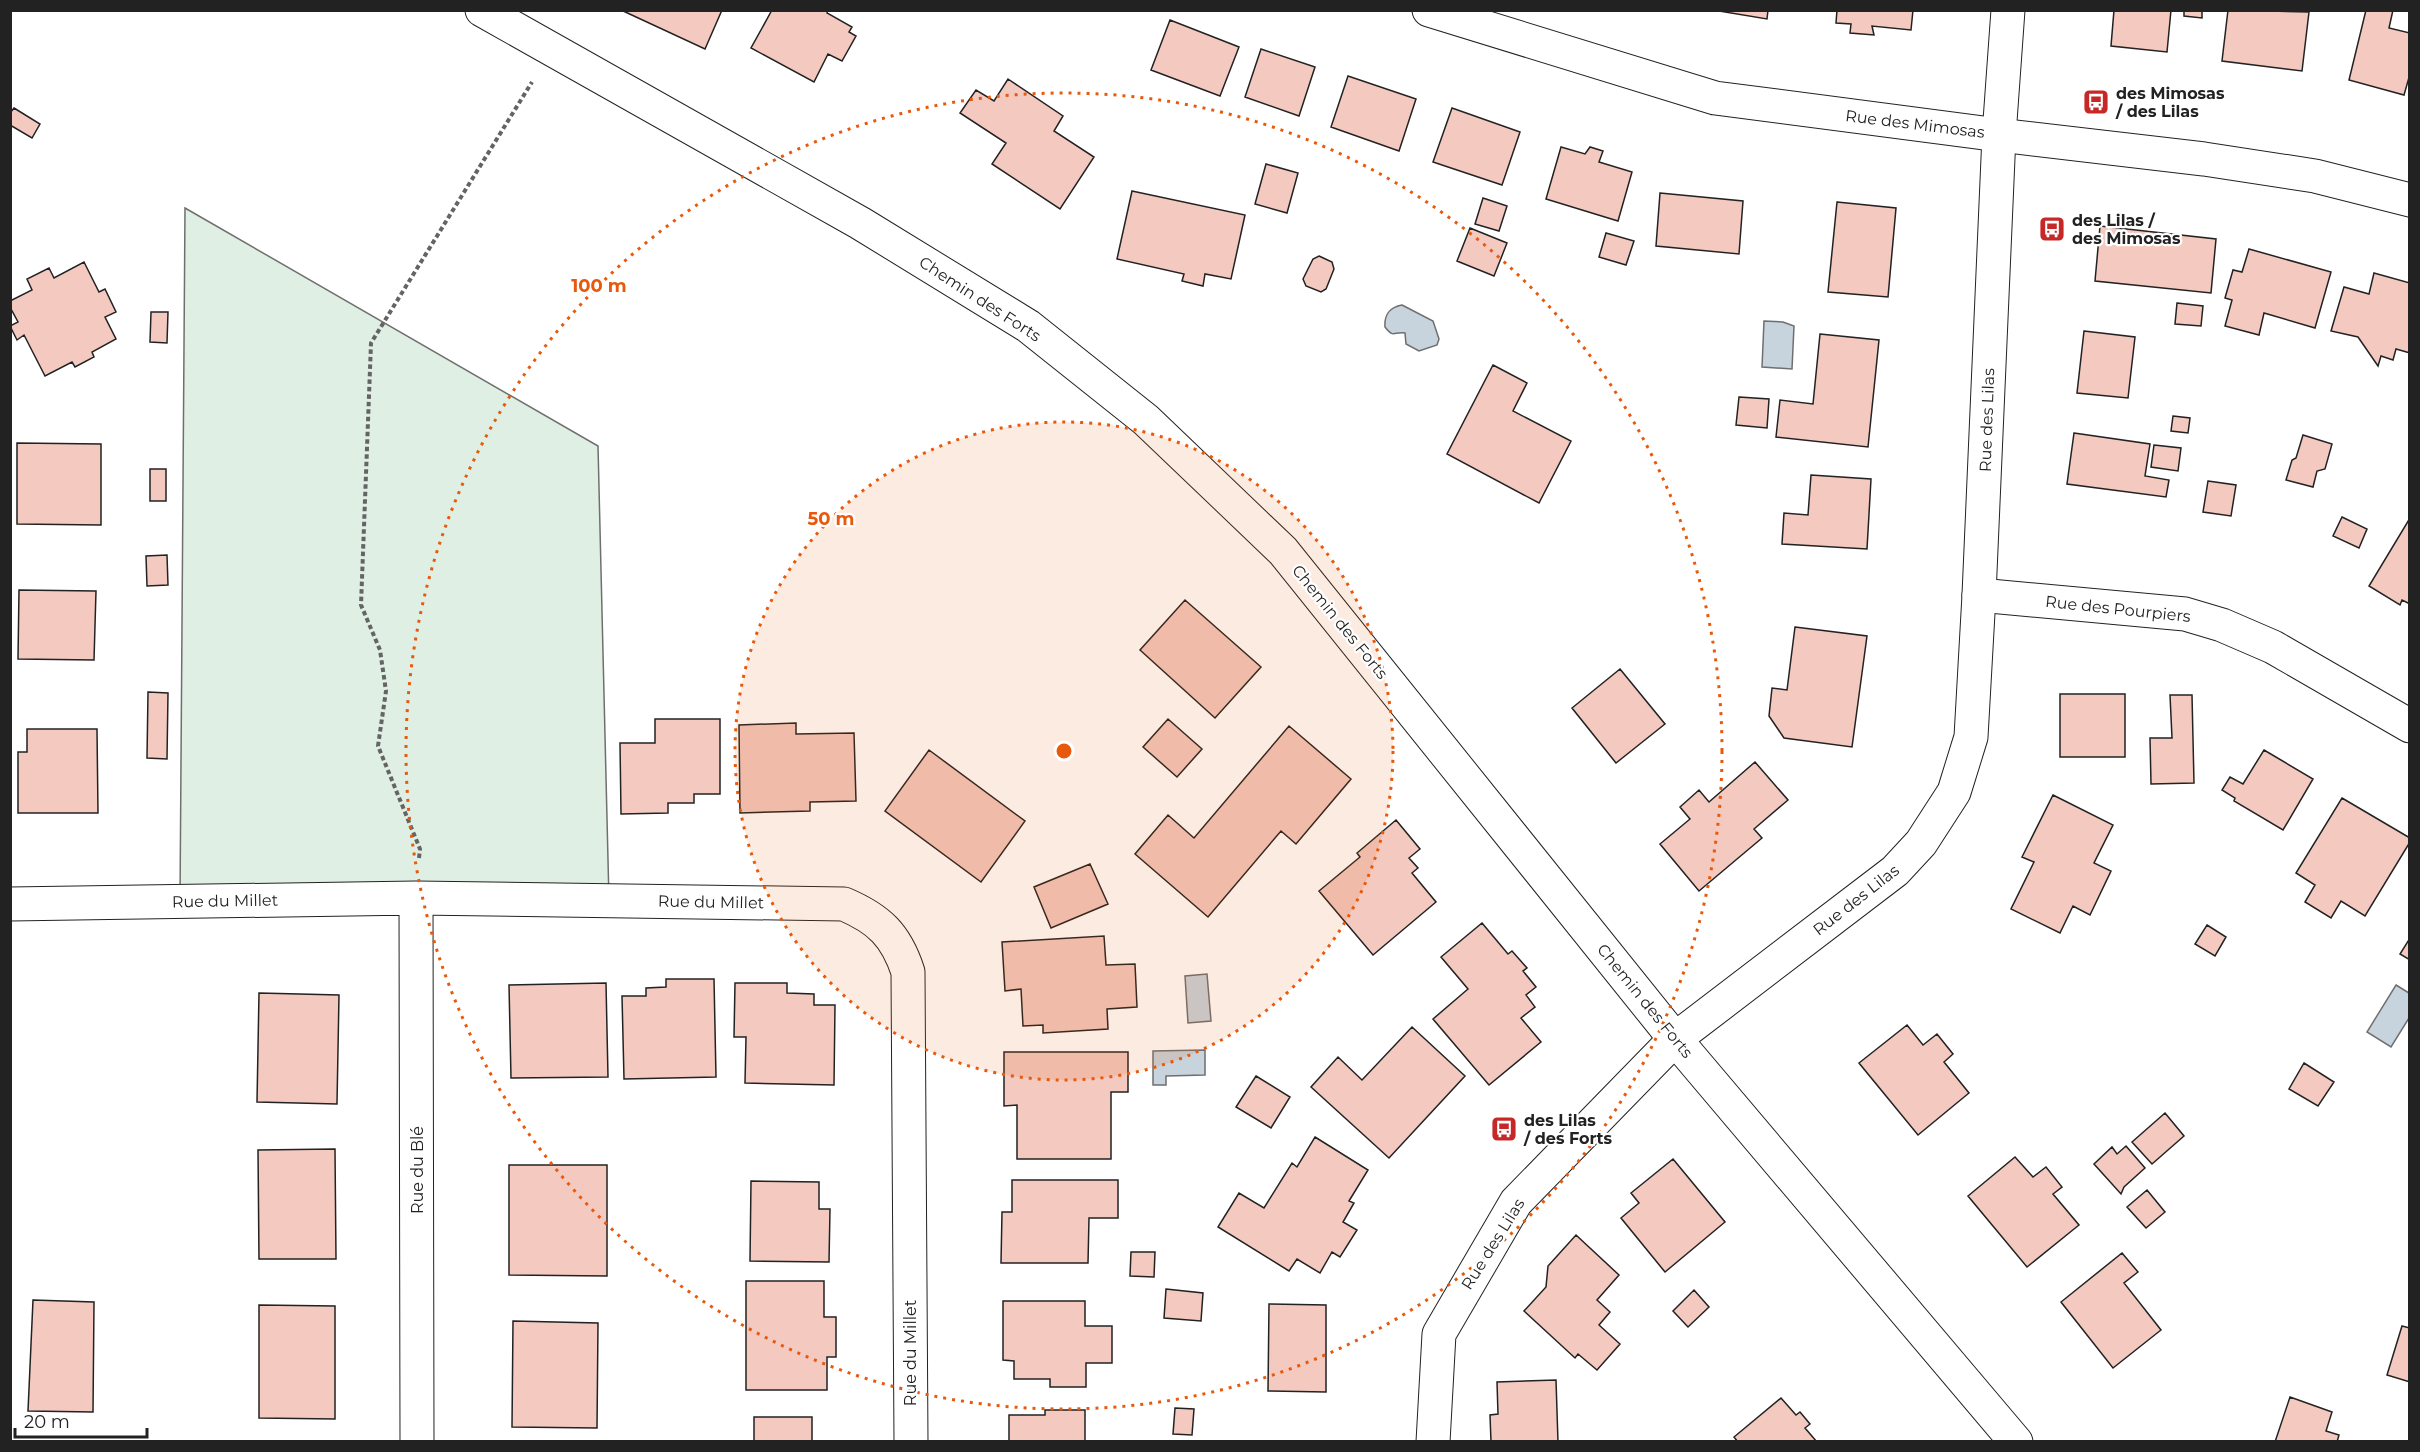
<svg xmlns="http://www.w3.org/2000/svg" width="2420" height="1452" font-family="Montserrat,sans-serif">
<rect width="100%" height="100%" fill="#fff"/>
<path fill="#e0efe3" stroke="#6f6f6f" stroke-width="1.5" d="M185 208 598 446 609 901H180Z"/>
<path fill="#c7d3dd" stroke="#6f6f6f" stroke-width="1.5" d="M1402 305 1433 321 1439 339 1437 345 1419 351 1406 344 1405 333C1394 331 1394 339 1385 327 1384 315 1390 307 1402 305Z
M1764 321 1783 322 1794 326 1792 369 1762 367Z
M1207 974 1211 1021 1188 1023 1185 976Z
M2396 985 2409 993V1018L2391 1047 2367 1032Z
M1205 1050V1075L1166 1076V1085H1153V1051Z"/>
<path fill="#f3c9c0" stroke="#222" stroke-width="1.5" d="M621 10H722L705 49Z
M772 10H828L827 13 852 27 849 32 856 36 842 61 828 54 814 82 751 48Z
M1713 10H1768L1767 19Z
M1837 10H1913L1911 30 1872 26 1874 35 1850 33 1851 24 1836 23Z
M2114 10H2171L2167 52 2111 46Z
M2184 10H2202V18L2184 16Z
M2228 10 2309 12 2302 71 2222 61Z
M2366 10H2393L2389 28 2410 33V74L2404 95 2349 80Z
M1170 20 1239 47 1220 96 1151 70Z
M1261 49 1315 67 1299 116 1245 97Z
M1348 76 1416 99 1399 151 1331 127Z
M1008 79 1063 116 1054 131 1094 157 1060 209 992 164 1006 143 960 113 976 90 994 101Z
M14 108 40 124 32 138 10 125V113Z
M1452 108 1520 132 1502 185 1433 162Z
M1561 147 1585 154 1590 147 1603 151 1599 162 1632 172 1618 221 1546 199Z
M1266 164 1298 173 1287 213 1255 204Z
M1132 191 1245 215 1231 279 1205 274 1203 286 1182 281 1184 274 1117 259Z
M1660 193 1743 201 1739 254 1656 246Z
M1483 198 1507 206 1499 231 1475 224Z
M1837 202 1896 208 1888 297 1828 292Z
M2100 226 2216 239 2211 293 2095 281Z
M1470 228 1507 243 1494 276 1457 261Z
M1606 233 1634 241 1626 265 1599 257Z
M2249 249 2331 272 2315 328 2264 313 2259 335 2225 326 2232 300 2225 298 2233 270 2242 272Z
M1319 256 1332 262 1334 269 1326 289 1321 292 1306 286 1303 279 1313 259Z
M84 262 99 292 105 289 116 312 105 317 116 339 92 352 94 357 75 367 72 362 45 376 24 335 17 340 10 326 18 322 10 307V301L32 290 27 279 49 268 54 278Z
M2374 273 2410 283V353L2396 349 2393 360 2381 356 2378 366 2358 337 2331 331 2344 287 2369 294Z
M2177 303 2203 306 2201 326 2175 324Z
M151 312H168L167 343 150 342Z
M2084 331 2135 337 2128 398 2077 393Z
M1820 334 1879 340 1868 447 1776 437 1780 400 1813 404Z
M1493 365 1527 383 1513 411 1571 441 1539 503 1447 454Z
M1739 397 1769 399 1767 428 1736 425Z
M2173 416 2190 418 2188 433 2171 431Z
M2074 433 2150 444 2145 476 2169 480 2166 497 2067 484Z
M2303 435 2332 444 2325 469 2317 471 2313 487 2286 480 2292 460 2296 458Z
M17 443 101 444V525L17 524Z
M2154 445 2181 448 2178 471 2151 467Z
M150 469H166V501H150Z
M1811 475 1871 479 1867 549 1782 544 1784 513 1808 515Z
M2208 481 2236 485 2231 516 2203 512Z
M2342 517 2367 529 2359 548 2333 536Z
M2410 518V604L2402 600 2400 605 2369 586Z
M167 555 168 585 147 586 146 556Z
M19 590 96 591 94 660 18 659Z
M1185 600 1261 667 1215 718 1140 650Z
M1795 627 1867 636 1852 747 1784 738 1769 716 1772 688 1787 690Z
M1620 669 1665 724 1616 763 1572 708Z
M148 692 168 693 167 759 147 758Z
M2060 694H2125V757H2060Z
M2170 695H2192L2194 783 2151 784 2150 738H2172Z
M655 719H720V794H694V803H668V813L621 814 620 743H655Z
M1168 719 1202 749 1177 777 1143 747Z
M796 723V734L854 733 856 801 810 802V811L740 813 739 725Z
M1289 726 1351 779 1296 844 1281 831 1208 917 1135 854 1168 815 1194 838Z
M27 729H97L98 813H18V752H27Z
M929 750 1025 821 981 882 885 811Z
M2264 750 2313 779 2283 830 2234 801 2235 798 2222 790 2230 777 2243 784Z
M1755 762 1788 800 1754 829 1762 838 1699 891 1660 844 1690 819 1680 807 1699 790 1709 802Z
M2053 795 2113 825 2094 863 2111 871 2090 915 2073 906 2060 933 2011 909 2034 862 2022 857Z
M2342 798 2410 838V842L2365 916 2341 901 2331 918 2305 902 2315 885 2296 873Z
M1396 820 1420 849 1409 858 1418 868 1412 873 1436 902 1373 955 1319 891 1360 857 1357 853Z
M1090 864 1108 904 1051 928 1034 887Z
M1482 923 1508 954 1512 951 1527 968 1523 971 1536 987 1526 995 1535 1007 1521 1018 1541 1042 1489 1085 1433 1019 1468 989 1441 957Z
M2207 925 2226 937 2215 956 2195 944Z
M1104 936 1106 965 1135 964 1137 1007 1107 1009 1108 1029 1043 1033V1025L1023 1026 1021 989 1005 991 1002 942Z
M2410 938V960L2400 954Z
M666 979H714L716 1077 624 1079 622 996H646V988L666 987Z
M606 983 608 1077 511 1078 509 985Z
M735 983H787V993L814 994V1005H835L834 1085 745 1083 746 1037H734Z
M259 993 339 995 337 1104 257 1102Z
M1907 1025 1923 1045 1937 1034 1953 1054 1944 1062 1969 1093 1918 1135 1859 1063Z
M1412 1027 1465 1076 1389 1158 1311 1087 1338 1057 1362 1080Z
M1004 1052H1128V1092H1111V1159H1017V1105L1004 1106Z
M2304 1063 2334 1082 2318 1106 2289 1089Z
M1256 1076 1290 1097 1271 1128 1236 1107Z
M2165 1113 2184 1136 2152 1164 2132 1142Z
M1315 1137 1368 1170 1349 1201 1354 1203 1343 1222 1357 1230 1340 1257 1332 1252 1320 1273 1297 1259 1289 1271 1218 1227 1239 1193 1264 1208 1292 1163 1297 1167Z
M2126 1146 2145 1168 2124 1187 2121 1194 2094 1164 2112 1147 2117 1154Z
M335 1149 336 1259H259L258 1150Z
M2015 1157 2033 1177 2046 1167 2062 1187 2053 1194 2079 1225 2027 1267 1968 1196Z
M1673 1159 1725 1222 1665 1272 1621 1218 1639 1203 1631 1193Z
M509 1165H607V1276L509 1275Z
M1012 1180H1118V1218H1089L1088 1263H1001L1002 1212H1012Z
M751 1181 819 1182V1209H830L829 1262 750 1261Z
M2147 1190 2165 1212 2146 1228 2127 1207Z
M1576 1235 1619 1275 1597 1300 1610 1312 1599 1325 1620 1344 1597 1370 1578 1354 1575 1358 1524 1311 1546 1287 1548 1266Z
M1131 1252H1155L1154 1277 1130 1276Z
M2122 1253 2138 1272 2124 1283 2161 1330 2113 1368 2061 1302Z
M746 1281H824V1317H836V1357H827V1390H746Z
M1166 1289 1203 1293 1201 1321 1164 1318Z
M1694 1290 1709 1307 1688 1327 1673 1311Z
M33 1300 94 1302 93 1412 28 1411Z
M1003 1301H1085V1326H1112V1363H1086V1387H1050V1379H1014V1361L1003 1360Z
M1269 1304 1326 1305V1392L1268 1391Z
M259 1305 335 1306V1419L259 1418Z
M513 1321 598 1323 597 1428 512 1427Z
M2402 1326 2410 1328V1382L2387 1375Z
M1556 1380 1558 1442H1491L1490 1415 1498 1414 1497 1382Z
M2290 1397 2332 1412 2326 1431 2339 1435 2337 1442H2275Z
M1781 1398 1796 1415 1800 1412 1810 1424 1805 1428 1817 1442H1738L1734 1437Z
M1175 1408 1194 1409 1192 1435 1173 1434Z
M1045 1410H1085V1442H1009V1415H1045Z
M754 1417H812V1442H754Z"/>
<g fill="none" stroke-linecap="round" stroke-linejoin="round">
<defs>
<path id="street" d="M1429 10 1715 98 1999 135 2204 159 2315 176 2410 200
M1979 595 2185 614 2222 625 2273 647 2410 726
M416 898 417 1442
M10 904 416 898 844 904C879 919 896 935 908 972L911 1442
M1433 1442 1439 1334 1516 1202 1675 1039"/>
<path id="secondary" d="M482 10 860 223 1028 326 1146 420 1283 551 1675 1039 2016 1442
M1675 1039 1895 871 1921 843 1954 792 1971 737 1979 595 1999 135 2008 10"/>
</defs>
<use href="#street" stroke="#222" stroke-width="35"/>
<use href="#secondary" stroke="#222" stroke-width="35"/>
<path stroke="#646464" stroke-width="4" stroke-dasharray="4.5 3" stroke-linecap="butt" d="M419 858 420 849 378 746 386 691 380 650 361 605 371 343 532 82"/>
<use href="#street" stroke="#fff" stroke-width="33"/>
<use href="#secondary" stroke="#fff" stroke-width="33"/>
</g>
<circle cx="1064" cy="751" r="329" fill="#e8590c" fill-opacity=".12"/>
<g fill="none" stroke="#e8590c" stroke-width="3" stroke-dasharray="3 6">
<circle cx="1064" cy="751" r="329"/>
<circle cx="1064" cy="751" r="658"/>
</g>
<defs>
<symbol id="bus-square" viewBox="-11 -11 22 22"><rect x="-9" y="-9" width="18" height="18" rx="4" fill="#c62828" stroke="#fff"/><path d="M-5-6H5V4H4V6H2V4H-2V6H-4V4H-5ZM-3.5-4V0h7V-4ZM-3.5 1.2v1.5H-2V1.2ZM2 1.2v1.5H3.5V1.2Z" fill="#fff"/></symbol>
</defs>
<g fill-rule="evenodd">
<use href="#bus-square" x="2081" y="87" width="30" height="30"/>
<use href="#bus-square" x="2037" y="214" width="30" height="30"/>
<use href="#bus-square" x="1489" y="1114" width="30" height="30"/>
</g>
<g text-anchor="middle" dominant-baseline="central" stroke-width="4.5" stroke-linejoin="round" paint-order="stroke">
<g font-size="16" font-weight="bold" fill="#222" stroke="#fff" text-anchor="start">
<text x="2116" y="93">des Mimosas<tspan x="2116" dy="18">/ des Lilas</tspan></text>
<text x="2072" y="220">des Lilas /<tspan x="2072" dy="18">des Mimosas</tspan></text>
<text x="1524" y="1120">des Lilas<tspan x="1524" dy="18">/ des Forts</tspan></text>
</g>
<g font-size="16" fill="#222" stroke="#fff">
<text transform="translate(1915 124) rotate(7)">Rue des Mimosas</text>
<text transform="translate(980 299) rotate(33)">Chemin des Forts</text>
<text transform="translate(1987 420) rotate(-88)">Rue des Lilas</text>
<text transform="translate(2118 609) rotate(6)">Rue des Pourpiers</text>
<text transform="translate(1340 622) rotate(51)">Chemin des Forts</text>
<text transform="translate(1856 900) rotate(-38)">Rue des Lilas</text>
<text transform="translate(225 901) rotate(-1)">Rue du Millet</text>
<text transform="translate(711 902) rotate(1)">Rue du Millet</text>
<text transform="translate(1645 1001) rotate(51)">Chemin des Forts</text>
<text transform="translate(417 1170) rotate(-90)">Rue du Blé</text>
<text transform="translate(1493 1244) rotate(-58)">Rue des Lilas</text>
<text transform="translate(910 1353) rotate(-90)">Rue du Millet</text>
</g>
</g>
<circle cx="1064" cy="751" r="9" fill="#e8590c" stroke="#fff" stroke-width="3"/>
<g font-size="18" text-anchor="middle" font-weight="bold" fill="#e8590c" stroke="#fff" stroke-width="4.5" stroke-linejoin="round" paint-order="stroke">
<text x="599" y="292">100 m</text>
<text x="831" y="525">50 m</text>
</g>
<rect width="2420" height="1452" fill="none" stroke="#222222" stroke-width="24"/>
<path d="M15 1428v9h132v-9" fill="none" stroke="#222222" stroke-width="3"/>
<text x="24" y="1428" font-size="18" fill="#222222" stroke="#ffffff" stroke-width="4.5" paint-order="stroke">20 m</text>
</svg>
